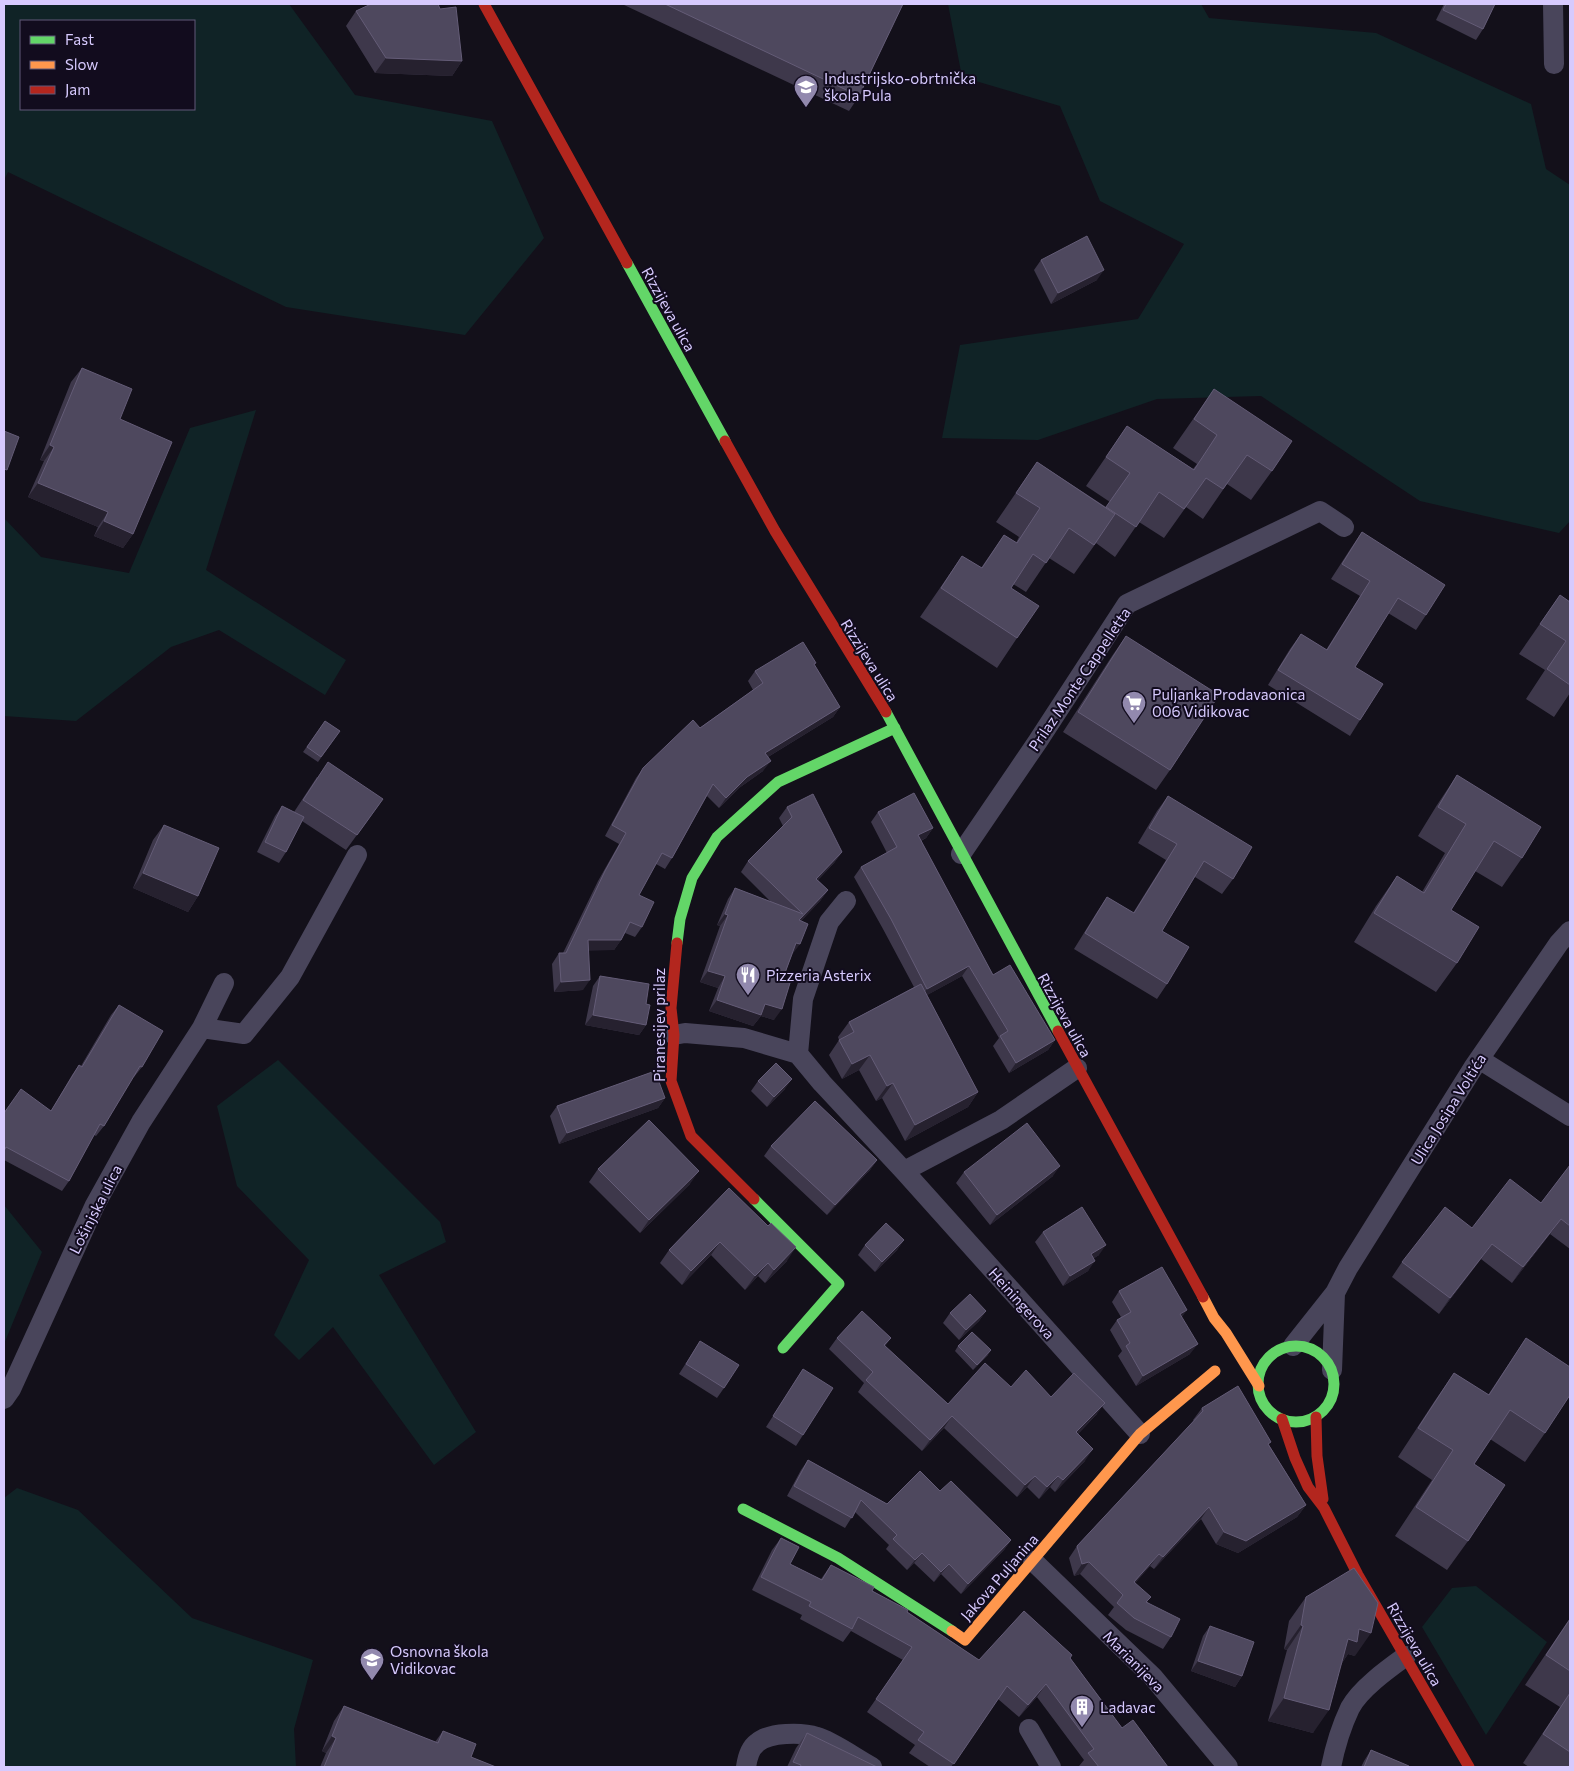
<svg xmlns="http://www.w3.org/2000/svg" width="1574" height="1771" font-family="Commissioner,sans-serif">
<rect width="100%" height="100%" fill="#13101a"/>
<path fill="#102326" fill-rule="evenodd" d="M4 4H289L355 95 492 121 544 238 465 335 286 307 8 172 4 180ZM21 21H194V109H21Z
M948 4H1201L1209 18 1376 33 1531 104 1546 169 1570 185V521L1559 533 1420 501 1261 396 1157 399 1038 440 942 438 960 345 1138 319 1184 244 1100 201 1060 106 962 77Z
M256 410 206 570 346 660 325 695 219 630 171 647 76 721 4 716V518L41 557 129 573 190 428Z
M278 1060 440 1222 446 1242 379 1275 476 1432 434 1465 333 1327 299 1360 274 1335 309 1260 237 1186 217 1106Z
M4 1205 42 1252 4 1344Z
M17 1488 78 1510 192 1618 313 1660 294 1729 296 1767H4V1498Z
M1476 1586 1547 1642 1486 1735 1422 1627 1452 1588Z"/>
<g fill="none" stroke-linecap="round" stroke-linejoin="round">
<path stroke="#49455b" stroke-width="20" d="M1553 4 1554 64
M961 854 1038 741 1127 604 1320 511 1344 527
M202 1028 244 1034 290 977 357 855
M674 1035 685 1033 744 1038 798 1054 822 1083 904 1171 1140 1434
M798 1054 803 999 829 922 846 901
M1479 1059 1570 1116
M904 1171 1001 1120 1077 1068
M1293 1346 1335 1293 1348 1268 1473 1068 1559 943 1570 931
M1332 1370 1335 1293
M4 1399 11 1389 95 1205 141 1122 202 1028 224 983
M1033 1561 1153 1677 1228 1767
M1029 1729 1051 1767
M746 1767C747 1760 750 1748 757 1743 769 1732 802 1732 817 1737 832 1741 857 1759 872 1767
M1331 1767C1335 1747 1341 1727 1350 1708 1360 1689 1388 1669 1406 1656"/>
<path stroke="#63d668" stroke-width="11" d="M627 263 725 441
M886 712 1058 1031
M677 943 680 919 692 878 717 837 778 782 895 728
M754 1199 839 1284 783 1348
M1258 1384a38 38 0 1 1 76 0a38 38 0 1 1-76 0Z
M743 1509 838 1558 952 1631"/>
<path stroke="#ff974d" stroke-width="11" d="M1203 1297 1214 1318 1226 1333 1259 1386
M952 1631 965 1640 1140 1434 1215 1371"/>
<path stroke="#b3261e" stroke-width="11" d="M484 4 627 263
M725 441 775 531 886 712
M677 943 671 1008 674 1035 671 1081 691 1136 754 1199
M1058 1031 1203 1297
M1316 1417 1317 1456 1323 1499
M1282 1419 1295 1458 1308 1487 1324 1508 1358 1575 1469 1767"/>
</g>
<path fill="#3e384b" d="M622 4H903L859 96 849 111Z
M1444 4H1495L1483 29 1476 40 1436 20Z
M356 11 462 61 452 76 375 73 346 26Z
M1041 260 1097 280 1051 304 1034 270Z
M82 368 120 419 133 534 123 548 94 536 98 527 28 497 44 461 40 460 71 382Z
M1214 389 1272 471 1251 500 1227 484 1203 519 1186 507 1164 538 1139 522 1115 557 1096 543 1074 574 1049 558 1026 592 1013 584 1011 588 1017 638 997 668 920 617 962 556 981 568 1004 535 1016 543 1019 537 996 522 1037 462 1106 507 1110 502 1086 486 1127 426 1193 469 1197 464 1173 448Z
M1362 532 1426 615 1416 630 1388 613 1355 667 1360 720 1350 736 1268 685 1290 649 1301 634 1326 650 1360 596 1331 579 1351 548Z
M1560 595 1570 602V693L1554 717 1526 699 1545 670 1519 654Z
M1126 636 1170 770 1156 790 1063 732 1112 656Z
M814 665 840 707 833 717 768 757 763 771 739 788 719 808 707 796 672 858 665 869 656 864 639 895 642 927 635 937 625 933 621 940 614 950H588L583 990 554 992 552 964 559 953H563L598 881 619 844 605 836 636 778 643 768 753 690 748 681 755 671Z
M325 721 340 731 318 762 303 752Z
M1457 775 1522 858 1502 887 1475 871 1451 910 1457 963 1436 992 1354 942 1376 906 1397 876 1422 892 1445 853 1418 836 1437 805Z
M317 777 383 799 346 850 302 821 286 852 279 863 257 852 275 816 282 806 294 812Z
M1168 796 1233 879 1222 894 1195 877 1162 931 1167 984 1157 999 1074 949 1097 912 1107 897 1133 913 1166 860 1138 843 1157 811Z
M787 807 842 852 834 863 818 880 828 890 820 901 801 921 792 955 782 981 774 1020 761 1016 753 1026 709 1011 718 988 700 982 720 926 717 925 728 899 735 888 771 902 741 872 748 861 783 826 779 818Z
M878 812 933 828 926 838 921 841 993 975 1055 1040 1048 1050 1009 1073 993 1046 999 1038 962 976 927 995 978 1092 968 1107 905 1141 882 1098 876 1101 859 1070 842 1079 829 1055 839 1040 838 1037 849 1022 914 987 883 929 854 877 861 867 887 853 871 822Z
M164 825 198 896 188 912 133 888 153 840Z
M600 976 646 1004V1025L639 1035 585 1025 593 986Z
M119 1005 142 1067 134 1077H133L104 1126 96 1136 94 1135 69 1181 62 1191 4 1160V1113L51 1111 72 1075 79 1065 81 1066 111 1015Z
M758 1081 785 1089 767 1107 751 1091Z
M665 1098 658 1108 559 1144 550 1116 557 1106Z
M771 1146 877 1160 870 1170 827 1215 764 1156Z
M1570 1165V1249L1550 1234 1512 1283 1481 1259 1439 1314 1392 1277 1402 1262 1472 1228 1541 1203Z
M598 1169 690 1184 640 1233 589 1182Z
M964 1172 1053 1176 990 1225 956 1183Z
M729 1188 787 1261 765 1283 758 1276 745 1290 711 1255 682 1285 660 1263 669 1250Z
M1043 1232 1099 1255 1094 1258 1088 1271 1063 1286 1035 1242Z
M904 1240 897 1250 875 1272 858 1255 865 1245Z
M1119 1291 1182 1318 1190 1354 1136 1386 1118 1356 1122 1351 1110 1330 1117 1320 1121 1317 1112 1302Z
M986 1311 979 1321 959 1340 943 1323 950 1313Z
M837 1338H891L885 1346 948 1404 1011 1387 1051 1397 1097 1414 1078 1434 1085 1461 1055 1492 1050 1487 1039 1499 1027 1487 1017 1497 944 1428 922 1451 858 1392 864 1383 829 1349Z
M1526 1338 1545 1433 1525 1462 1490 1439 1474 1464 1468 1541 1447 1570 1395 1536 1432 1480 1398 1457 1434 1402 1454 1373 1488 1395Z
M700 1341 724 1388 717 1398 679 1374Z
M958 1346 988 1355 973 1370 955 1351Z
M803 1369V1435L796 1446 766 1427Z
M1202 1408 1269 1445 1306 1505 1297 1517 1238 1553 1216 1544 1201 1519 1154 1569 1150 1566 1135 1583 1171 1637 1163 1649 1126 1630 1108 1615 1114 1607 1080 1574 1074 1576 1069 1558 1077 1546 1194 1421 1193 1420Z
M808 1460 887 1504 940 1491 1011 1540 1004 1550 961 1594 941 1574 934 1582 914 1563 907 1570 886 1549 889 1545 855 1512 845 1528 787 1496 801 1470Z
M781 1538 790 1564 821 1579 831 1565 907 1612 979 1660 1070 1658 1122 1728 1168 1767H1080L1079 1766 1084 1760 1037 1697 1019 1717 998 1699 951 1767H930L909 1753 915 1745 867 1712 903 1660 851 1631 843 1642 800 1619 802 1615 752 1590 772 1550Z
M1306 1597 1355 1656 1348 1654 1342 1663 1313 1733 1268 1721 1287 1650 1284 1649 1289 1621Z
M1570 1618V1767H1529L1523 1763 1560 1707 1525 1685Z
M1210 1626 1242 1676 1235 1687 1191 1671 1203 1636Z
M344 1706 435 1742 443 1731 471 1757 496 1767H320L326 1753 322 1751 334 1721Z
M807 1733 877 1767H787L796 1748Z
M1371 1750 1409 1767H1361L1364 1761Z"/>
<path fill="#26212f" d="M386 58 462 61 452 76 375 73Z
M1104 270 1097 280 1051 304 1058 293Z
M50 445 54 447 44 461 40 460Z
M38 483 108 512 98 527 28 497Z
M104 521 133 534 123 548 94 536Z
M840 707 833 717 758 763 765 753Z
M771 761 763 771 739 788 719 808 726 798 747 777Z
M933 828 926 838 911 845 918 835Z
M842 852 834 863 808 890 816 879Z
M143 873 198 896 188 912 133 888Z
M828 890 820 901 791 932 799 920Z
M725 914 728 915 720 926 717 925Z
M588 940H621L614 950 581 951Z
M796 943 800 944 792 955 788 954Z
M969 966 962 976 920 999 927 989Z
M708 971 725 976 718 988 700 982Z
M590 980 583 990 554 992 561 982Z
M717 1000 765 1004 782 1009 774 1020 761 1016 753 1026 709 1011Z
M593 1015 646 1025 639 1035 585 1025Z
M1055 1040 1048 1050 1009 1073 1016 1063Z
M870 1055 859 1070 842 1079 852 1064Z
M792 1079 785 1089 767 1107 774 1097Z
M893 1083 882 1098 876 1101 887 1086Z
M978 1092 968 1107 905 1141 915 1125Z
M665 1098 658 1108 559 1144 567 1133Z
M877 1160 870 1170 827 1215 835 1205Z
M1060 1166 1053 1176 990 1225 997 1215Z
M699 1171 690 1184 640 1233 649 1220Z
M1561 1219 1550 1234 1512 1283 1523 1267Z
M904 1240 897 1250 875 1272 882 1262Z
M720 1242 711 1255 682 1285 691 1271Z
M1492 1244 1481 1259 1439 1314 1450 1298Z
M1106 1245 1099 1255 1084 1265 1091 1254Z
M796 1247 787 1261 765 1283 774 1270Z
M1095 1261 1088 1271 1063 1286 1070 1276Z
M768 1263 758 1276 745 1290 755 1276Z
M1187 1310 1180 1320V1314Z
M986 1311 979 1321 959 1340 966 1330Z
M1198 1344 1190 1354 1136 1386 1143 1376Z
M991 1350 988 1355 973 1370 977 1365Z
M1105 1403 1097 1414 1068 1444 1076 1432Z
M952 1416 944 1428 922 1451 930 1440Z
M1093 1449 1085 1461 1055 1492 1063 1480Z
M1035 1476 1027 1487 1017 1497 1025 1485Z
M1058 1476 1050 1487 1039 1499 1047 1487Z
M1306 1505 1297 1517 1238 1553 1216 1544 1224 1532Z
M1209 1507 1201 1519 1154 1569 1163 1557Z
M1011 1540 1004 1550 961 1594 968 1584Z
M922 1553 914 1563 907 1570 915 1560Z
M1159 1554 1150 1566 1126 1594 1134 1582Z
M1089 1562 1080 1574 1074 1576 1082 1564Z
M949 1564 941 1574 934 1582 941 1572Z
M1301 1625 1303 1626 1287 1650 1284 1649Z
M1359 1629 1371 1633 1355 1656 1348 1654 1340 1666 1348 1639Z
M1198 1661 1242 1676 1235 1687 1191 1671Z
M1046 1684 1037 1697 1019 1717 1028 1705Z
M1284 1698 1329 1710 1313 1733 1268 1721Z
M332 1736 336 1738 326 1753 322 1751Z"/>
<path fill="#4e485e" stroke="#645c77" d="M371 4H438L440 9 456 7 462 61 386 58 356 11Z
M665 4H903L859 96Z
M1446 4H1495L1483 29 1443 10Z
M1087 236 1104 270 1058 293 1041 260Z
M82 368 132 389 120 419 172 442 133 534 104 521 108 512 38 483 54 447 50 445Z
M1214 389 1292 441 1272 471 1247 455 1223 489 1206 478 1184 509 1159 492 1136 527 1106 507 1130 473 1106 457 1127 426 1194 470 1217 435 1194 419Z
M4 431 19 437 7 470 4 469Z
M1037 462 1115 514 1094 545 1069 528 1046 563 1033 554 1011 588 1039 606 1017 638 941 588 962 556 982 568 1004 535 1017 543 1040 508 1016 493Z
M1362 532 1445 585 1426 615 1398 598 1355 667 1383 684 1360 720 1278 670 1301 634 1327 650 1370 581 1342 564Z
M1560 595 1570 602V685L1547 669 1566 641 1540 624Z
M1126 636 1219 695 1170 770 1078 712Z
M803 642 816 663 814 664 840 707 765 753 771 761 747 777 726 798 713 784 672 858 662 853 639 895 654 902 642 927 630 922 621 940H588L590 980 561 982 559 953H566L605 871 626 833 612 825 643 768 693 720 700 728 763 683 755 671Z
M325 721 340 731 321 757 307 747Z
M328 762 383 799 357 835 303 800Z
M1457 775 1541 827 1522 858 1494 841 1451 910 1479 927 1457 963 1374 913 1397 876 1424 893 1466 824 1438 807Z
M914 793 933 828 918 835 993 975 1010 965 1055 1040 1016 1063 1000 1036 1008 1031 969 966 927 989 891 919 861 867 897 847 878 812Z
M813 794 842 852 816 879 828 890 799 920 808 924 800 944 796 943 782 981 790 983 782 1009 765 1004 761 1015 717 1000 725 976 708 971 728 915 725 914 735 888 803 914 748 861 792 817 787 807Z
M1168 796 1252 847 1233 879 1204 861 1162 931 1189 947 1167 984 1085 933 1107 897 1134 913 1177 844 1149 828Z
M282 806 304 817 286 852 265 842Z
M164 825 219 848 198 896 143 873Z
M600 976 649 984 646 1004 650 1005 646 1025 593 1015Z
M921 984 978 1092 915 1125 893 1083 887 1086 870 1055 852 1064 839 1040 854 1032 849 1022Z
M119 1005 163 1031 142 1067 140 1066 104 1126 100 1124 69 1181 6 1147 4 1151V1113L21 1089 51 1111 79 1065 82 1067Z
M776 1063 792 1079 774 1097 758 1081Z
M655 1071 665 1098 567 1133 557 1106Z
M815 1101 877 1160 835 1205 771 1146Z
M649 1120 699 1171 649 1220 598 1169Z
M1027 1123 1060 1166 997 1215 964 1172Z
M1570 1165V1226L1561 1219 1523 1267 1492 1244 1450 1298 1402 1262 1445 1207 1472 1228 1510 1179 1541 1203Z
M729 1188 768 1226 771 1223 796 1247 774 1270 768 1263 755 1276 720 1242 691 1271 669 1250Z
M1082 1207 1106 1245 1091 1254 1095 1261 1070 1276 1043 1232Z
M886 1223 904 1240 882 1262 865 1245Z
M1162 1267 1187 1310 1180 1314 1198 1344 1143 1376 1126 1346 1130 1343 1117 1320 1131 1312 1119 1291Z
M970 1294 986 1311 966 1330 950 1313Z
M862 1311 891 1338 884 1345 948 1404 985 1363 1011 1387 1026 1370 1051 1397 1074 1373 1105 1403 1076 1432 1093 1449 1063 1480 1058 1476 1047 1487 1035 1476 1025 1485 952 1416 930 1440 866 1380 873 1372 837 1338Z
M972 1332 991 1350 977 1365 958 1346Z
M1526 1338 1570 1367V1395L1545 1433 1510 1410 1474 1464 1505 1485 1468 1541 1416 1507 1453 1450 1418 1428 1454 1373 1489 1395Z
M700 1341 739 1365 724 1388 686 1364Z
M803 1369 833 1388 803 1435 773 1416Z
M1238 1386 1271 1442 1268 1444 1306 1505 1246 1541 1224 1532 1209 1507 1163 1557 1159 1554 1134 1582 1151 1597 1146 1602 1180 1619 1171 1637 1134 1618 1117 1603 1123 1595 1089 1562 1082 1564 1077 1546 1203 1411 1202 1408Z
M808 1460 887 1504 920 1471 940 1491 951 1481 1011 1540 968 1584 949 1564 941 1572 922 1553 915 1560 893 1539 897 1535 861 1500 852 1518 794 1486Z
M781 1538 799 1547 790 1564 822 1580 831 1565 874 1587 872 1591 908 1610 907 1612 979 1660 1024 1611 1072 1655 1070 1658 1122 1728 1133 1720 1168 1767H1099L1088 1753 1094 1749 1046 1684 1028 1705 1007 1686 954 1764 918 1740 924 1732 876 1699 912 1647 858 1617 852 1629 809 1606 811 1602 761 1577Z
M1354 1568 1378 1603 1371 1633 1359 1629 1357 1642 1348 1639 1329 1710 1284 1698 1303 1626 1301 1625 1306 1597Z
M1570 1619V1671L1546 1655Z
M1210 1626 1254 1642 1242 1676 1198 1661Z
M1570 1693V1752L1543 1734Z
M344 1706 438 1743 443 1731 476 1744 471 1757 496 1767H324L336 1738 332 1736Z
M807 1733 877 1767H800L801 1765 793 1762Z
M1371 1750 1409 1766V1767H1364Z"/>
<defs>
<symbol id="school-pin" viewBox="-11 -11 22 30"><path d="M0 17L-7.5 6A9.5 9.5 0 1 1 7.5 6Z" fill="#9289ae" stroke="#120c1e"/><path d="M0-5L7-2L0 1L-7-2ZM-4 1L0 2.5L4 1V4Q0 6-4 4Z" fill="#fff"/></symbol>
<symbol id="supermarket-pin" viewBox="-11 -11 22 30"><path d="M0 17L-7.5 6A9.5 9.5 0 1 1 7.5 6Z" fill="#9289ae" stroke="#120c1e"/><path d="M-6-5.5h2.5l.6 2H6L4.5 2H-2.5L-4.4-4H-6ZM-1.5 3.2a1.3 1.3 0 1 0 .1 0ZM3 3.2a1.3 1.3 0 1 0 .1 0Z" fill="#fff"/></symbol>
<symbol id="restaurant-pin" viewBox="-11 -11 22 30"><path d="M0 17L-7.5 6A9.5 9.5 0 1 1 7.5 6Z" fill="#9289ae" stroke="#120c1e"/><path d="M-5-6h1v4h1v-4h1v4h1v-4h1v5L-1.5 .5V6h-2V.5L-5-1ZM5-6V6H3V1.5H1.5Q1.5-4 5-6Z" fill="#fff"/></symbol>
<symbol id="building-pin" viewBox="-11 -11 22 30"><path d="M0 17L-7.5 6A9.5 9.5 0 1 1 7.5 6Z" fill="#9289ae" stroke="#120c1e"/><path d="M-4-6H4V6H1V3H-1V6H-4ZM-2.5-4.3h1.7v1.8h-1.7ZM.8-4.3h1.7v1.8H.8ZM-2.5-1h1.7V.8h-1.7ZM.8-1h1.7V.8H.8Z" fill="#fff"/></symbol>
</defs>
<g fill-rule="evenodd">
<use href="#school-pin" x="792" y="73" width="28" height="38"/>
<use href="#supermarket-pin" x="1120" y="689" width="28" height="38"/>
<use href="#restaurant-pin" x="734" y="961" width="28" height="38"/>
<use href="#school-pin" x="358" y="1646" width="28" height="38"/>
<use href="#building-pin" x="1068" y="1693" width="28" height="38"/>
</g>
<g text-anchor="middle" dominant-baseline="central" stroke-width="4" stroke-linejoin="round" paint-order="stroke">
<g font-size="15" fill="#d7cafe" stroke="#120c1e" text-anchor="start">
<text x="824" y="78">Industrijsko-obrtnička<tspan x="824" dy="17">škola Pula</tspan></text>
<text x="1152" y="694">Puljanka Prodavaonica<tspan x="1152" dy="17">006 Vidikovac</tspan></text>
<text x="766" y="975">Pizzeria Asterix</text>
<text x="390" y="1651">Osnovna škola<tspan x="390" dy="17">Vidikovac</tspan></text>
<text x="1100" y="1707">Ladavac</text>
</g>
<g font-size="15" fill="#d7cafe" stroke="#120c1e">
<text transform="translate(669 309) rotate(61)">Rizzijeva ulica</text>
<text transform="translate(870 660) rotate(58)">Rizzijeva ulica</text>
<text transform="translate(1079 679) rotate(-56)">Prilaz Monte Cappelletta</text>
<text transform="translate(1065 1015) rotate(61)">Rizzijeva ulica</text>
<text transform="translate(659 1025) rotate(-90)">Piranesijev prilaz</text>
<text transform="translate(1448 1109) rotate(-58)">Ulica Josipa Voltića</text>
<text transform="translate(95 1209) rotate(-63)">Lošinjska ulica</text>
<text transform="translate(1022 1303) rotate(48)">Heiningerova</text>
<text transform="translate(999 1577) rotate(-49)">Jakova Puljanina</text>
<text transform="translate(1415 1644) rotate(60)">Rizzijeva ulica</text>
<text transform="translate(1134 1661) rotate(45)">Marianijeva</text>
</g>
</g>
<rect width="1574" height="1771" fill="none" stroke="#d7cafe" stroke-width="10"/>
<rect x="20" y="20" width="175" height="90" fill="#120c1e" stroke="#615878"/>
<rect x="30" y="36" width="25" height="8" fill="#63d668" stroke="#615878"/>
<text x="65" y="45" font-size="15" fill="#d7cafe">Fast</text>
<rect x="30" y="61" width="25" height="8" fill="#ff974d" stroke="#615878"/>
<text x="65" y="70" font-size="15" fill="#d7cafe">Slow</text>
<rect x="30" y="86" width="25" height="8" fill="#b3261e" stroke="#615878"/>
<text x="65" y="95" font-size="15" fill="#d7cafe">Jam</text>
</svg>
